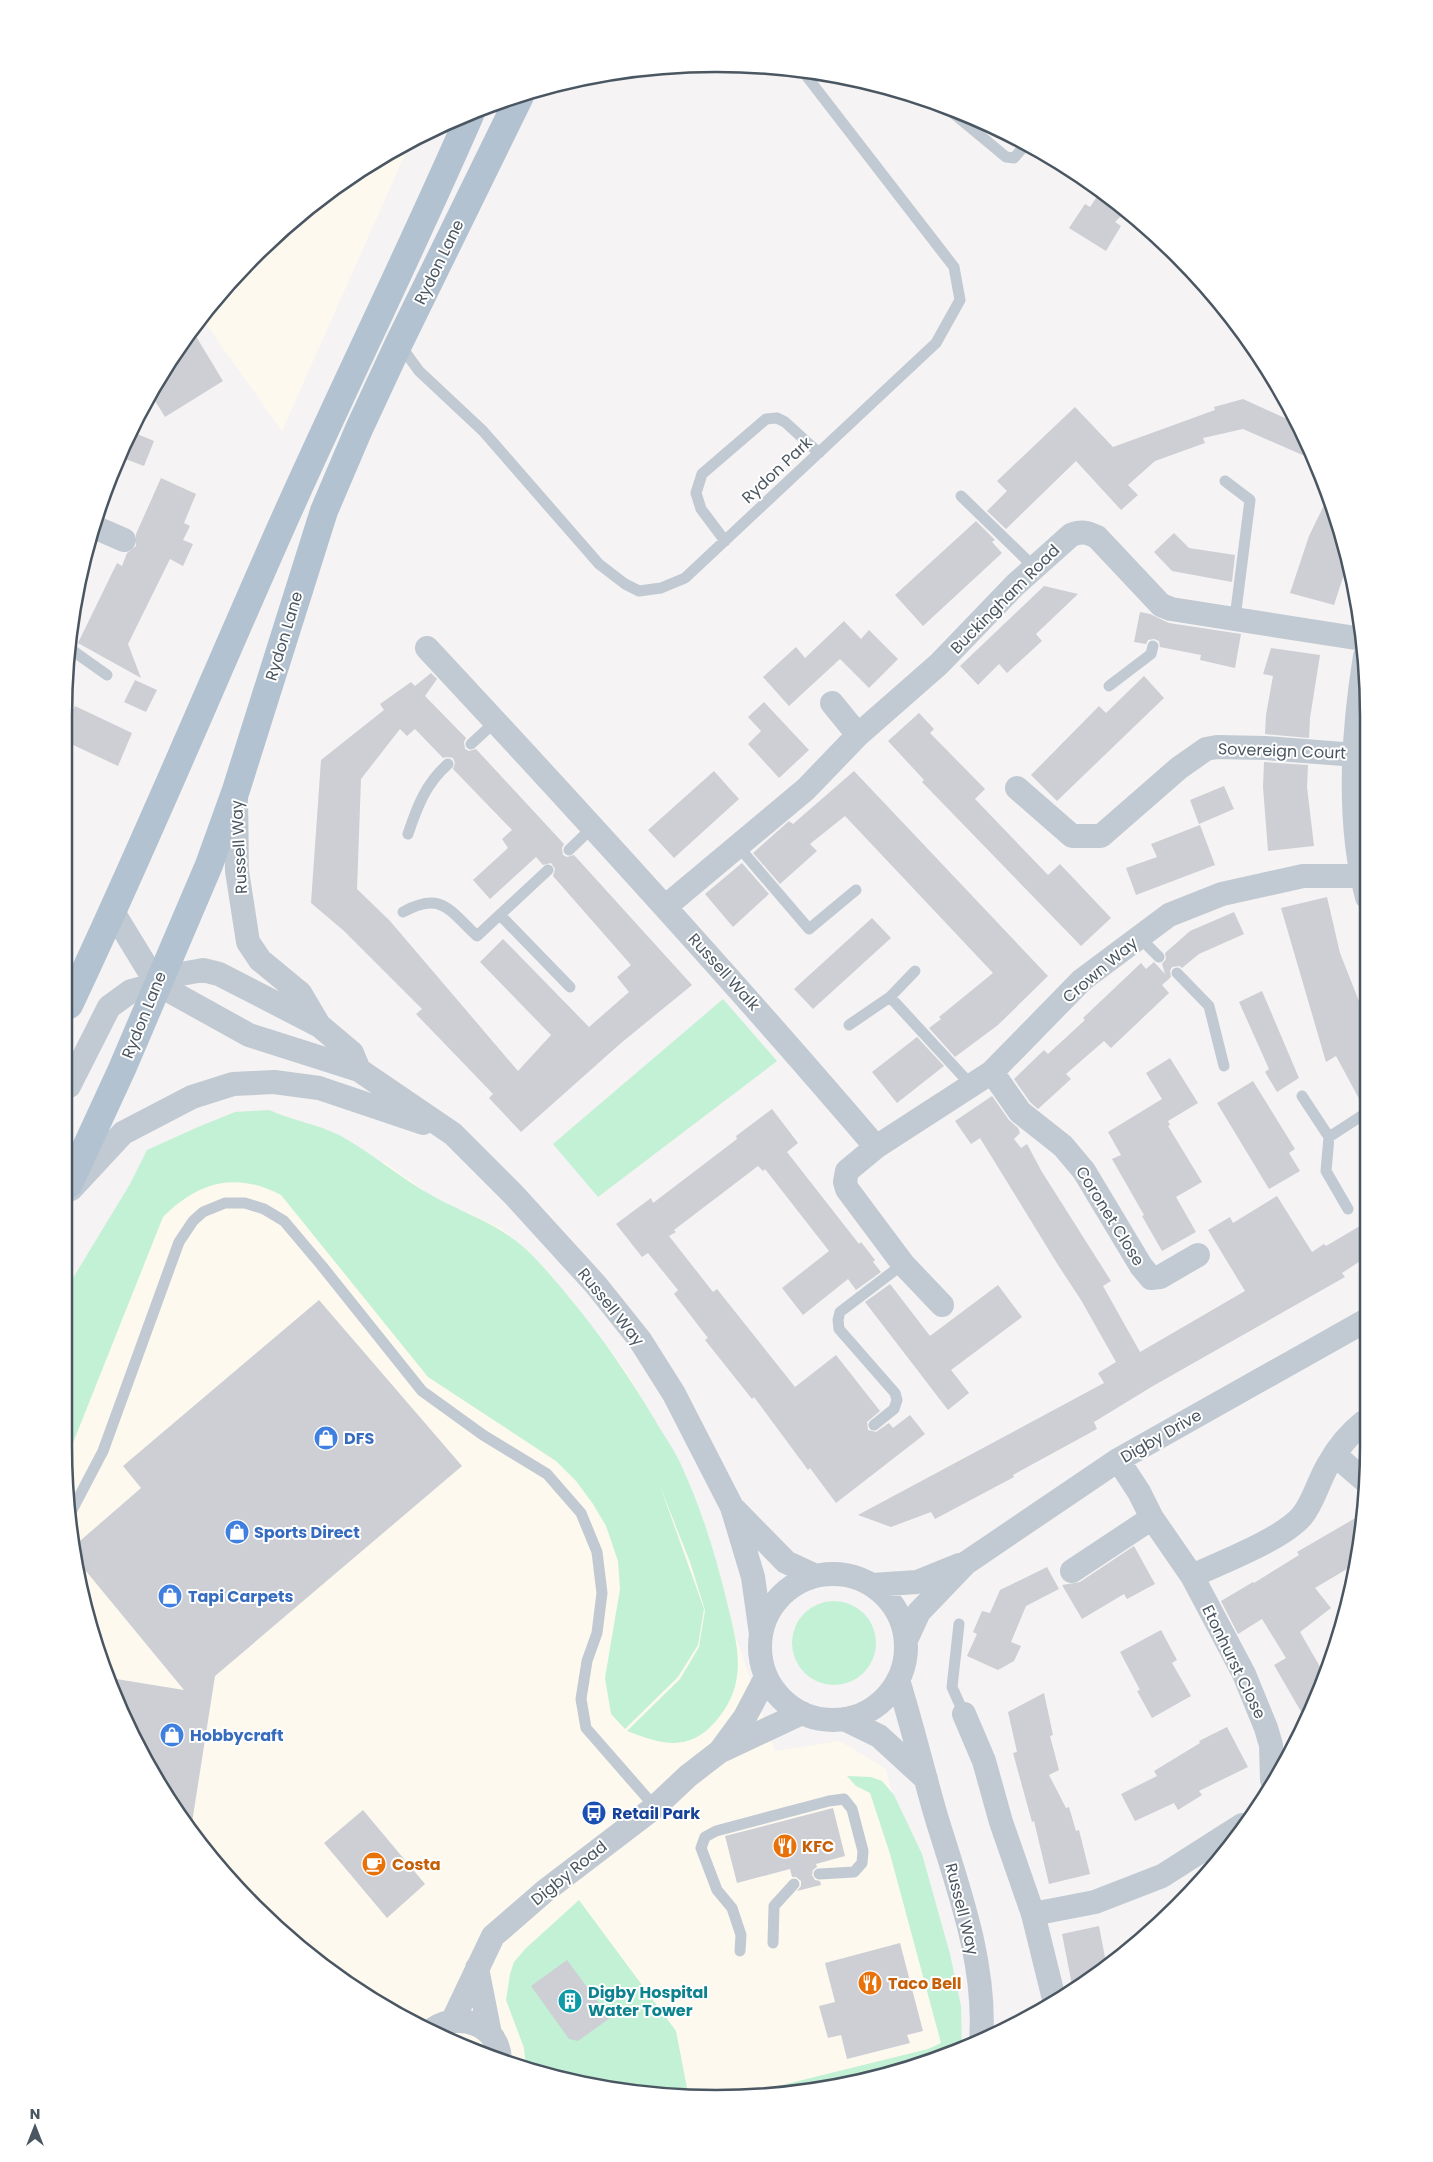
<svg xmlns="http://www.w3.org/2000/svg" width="1433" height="2162" font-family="Poppins,sans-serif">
<rect width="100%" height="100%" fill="#f5f3f3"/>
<path fill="#fdf9ef" d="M411 141 282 431 203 320 226 286 319 198Z
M384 1162 432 1196 502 1229 530 1253 569 1296 625 1370 682 1466 704 1521 719 1570 735 1635 775 1751 840 1741 886 1769 960 2050 844 2086 674 2097 589 2086 467 2049 319 1963 255 1907 174 1808 98 1655 69 1531V1329L132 1186Z"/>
<path fill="#c3f1d5" d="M723 999 777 1061 598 1197 553 1144Z
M269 1110C291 1120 317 1124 339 1135 372 1153 400 1178 433 1196 469 1216 503 1225 533 1256 580 1306 620 1361 655 1420 664 1436 676 1452 683 1469 702 1511 715 1553 726 1598 737 1644 750 1681 716 1721 689 1753 660 1744 627 1731L680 1679 699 1647 705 1610 690 1562 660 1486 704 1609 698 1645 678 1677 625 1729 611 1714 605 1678 620 1589 618 1561 606 1526 593 1504 576 1481 556 1461 428 1377 281 1195C235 1171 198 1182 163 1217L69 1453V1310L73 1300V1278L130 1184 147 1150 198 1127 235 1112Z
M792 1643a42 42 0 1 1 84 0a42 42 0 1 1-84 0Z
M847 1776 871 1777 882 1781 894 1795 922 1854 950 1954 961 2006 962 2050 844 2086 754 2092 928 2049 941 2043 890 1854 870 1793 856 1786Z
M579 1900 676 2031 688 2093 691 2096C636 2099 578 2082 526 2067L524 2048 506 2000 510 1974 514 1962 525 1949Z"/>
<path fill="#cdcfd5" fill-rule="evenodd" d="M1100 192 1126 211 1115 222 1121 226 1106 251 1069 228 1085 204 1090 207Z
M194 333 223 381 165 417 152 396Z
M1243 399 1300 425 1314 460 1243 429 1203 438 1205 443 1155 461 1128 485 1138 495 1121 510 1076 461 1006 529 987 511 1007 491 997 481 1075 407 1113 447 1215 410 1214 407Z
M130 431 154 441 144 466 120 457Z
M161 478 196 494 184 523 190 526 183 540 193 544 183 566 170 559 128 644 141 678 78 643 117 563 122 566 127 553 136 546V534Z
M1328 497 1347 548 1349 559 1334 605 1290 593 1309 536Z
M976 521 995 540 992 542 1002 553 923 626 895 595Z
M1174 533 1189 548 1235 555 1232 582 1172 571 1154 552Z
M1044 586 1078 594 1036 634 1042 641 1007 673 999 664 978 685 960 666Z
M1140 612 1150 614 1169 623 1241 634 1235 668 1200 660 1201 655 1160 647 1159 641 1154 639 1148 640 1146 644 1134 642Z
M844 621 861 639 869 630 898 659 869 688 840 659 789 706 763 677 796 647 805 658Z
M1271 648 1320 655 1310 718 1309 738 1265 734 1266 715 1273 676 1263 674Z
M431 673 437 679 425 696 466 738 464 742 465 749 469 751 476 749 564 844 562 848 563 855 567 857 574 855 692 985 621 1043 521 1132 489 1098 493 1094 416 1014 422 1009 344 931 311 903 321 760 384 710 380 704 411 682 415 686ZM400 729 407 736 415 729 443 758 447 757 453 758 455 763 453 769 512 830 502 839 508 848 473 880 490 899 536 857 543 865 551 863 555 869 553 876 631 965 617 977 629 992 589 1027 503 939 480 962 551 1035 518 1071 390 921 357 889 361 779Z
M1144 676 1164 698 1057 801 1031 775 1099 706 1106 713Z
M135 680 157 690 146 712 124 702Z
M764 702 809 750 779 778 748 744 761 731 748 717Z
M75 706 132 733 118 766 69 743V719Z
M919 713 934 729 930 733 985 789 975 799 1048 875 1060 864 1111 918 1081 946 922 782 924 780 888 741Z
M1264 762 1308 765 1307 787 1314 846 1268 851 1263 787Z
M714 771 739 799 674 858 648 830Z
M854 771 1048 976 998 1025 955 1057 929 1028 941 1019 939 1017 993 973 845 816 810 844 817 851 780 884 753 853 789 821 793 824Z
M1224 786 1234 809 1199 824 1190 800Z
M1200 825 1215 865 1136 895 1126 868 1157 857 1151 844Z
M742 863 769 894 733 927 705 894Z
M1327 897 1340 953 1366 1019V1106H1363L1336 1056 1326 1062 1281 908Z
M1234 912 1244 934 1199 954 1182 968 1179 966 1172 967 1170 971 1171 977 1162 985 1169 993 1111 1048 1104 1041 1066 1074 1071 1079 1038 1109 1030 1102 1014 1079 1044 1050 1048 1054 1085 1020 1083 1018 1141 963 1146 969 1154 962 1165 974 1162 964 1166 959 1165 953 1190 931Z
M872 918 891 938 813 1009 794 989Z
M1262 991 1299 1078 1277 1092 1265 1072 1269 1069 1239 1002Z
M917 1037 944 1066 897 1103 872 1072Z
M1170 1058 1198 1103 1168 1121 1170 1125 1168 1126 1202 1182 1176 1197 1196 1232 1162 1251 1142 1216 1144 1215 1112 1159 1121 1155 1108 1132 1162 1099 1146 1073Z
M1253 1081 1295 1149 1289 1153 1300 1171 1269 1189 1217 1103Z
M992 1096 1009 1120 1018 1128 1020 1133 1014 1139 1021 1148 1027 1144 1042 1172 1111 1281 1103 1286 1140 1352 1245 1291 1208 1230 1230 1217 1233 1223 1277 1196 1312 1252 1324 1244 1326 1246 1365 1223V1258L1342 1273 1345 1277 1153 1386 1094 1422 1097 1429 1013 1475 1014 1477 935 1519 931 1512 891 1527 858 1515 1104 1383 1098 1373 1116 1362 1081 1300 1058 1265 980 1138 971 1144 955 1121Z
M772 1109 798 1143 787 1152 859 1244 861 1242 875 1260 873 1262 881 1272 856 1290 848 1279 803 1315 782 1288 829 1251 765 1169 763 1171 758 1166 674 1230 676 1232 669 1236 713 1292 717 1289 795 1387 836 1355 880 1411 867 1422 868 1430 876 1432 889 1423 893 1428 910 1415 925 1434 836 1503 810 1468 808 1470 754 1397 752 1399 705 1340 708 1338 674 1294 678 1290 648 1253 642 1257 616 1224 651 1198 653 1203 737 1139 736 1136Z
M890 1284 930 1336 998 1285 1022 1317 951 1370 969 1393 948 1410 865 1302Z
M319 1300 462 1466 215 1676 191 1829 174 1808 110 1678 184 1690 76 1559 73 1547 141 1488 123 1466Z
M1364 1513V1531L1357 1563 1315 1588 1331 1608 1300 1632 1323 1672V1677L1307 1722 1274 1665 1286 1658 1262 1619 1238 1634 1221 1601 1253 1582 1254 1583 1299 1555 1297 1552Z
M1134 1546 1155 1584 1127 1599 1124 1594 1082 1619 1062 1585 1080 1582Z
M1047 1567 1059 1589 1026 1606 1011 1642 1021 1646 1014 1661 998 1670 967 1656 977 1634 973 1632 982 1611 990 1613 1000 1590Z
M1161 1630 1177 1660 1172 1663 1191 1696 1152 1718 1137 1691 1140 1690 1120 1652Z
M1044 1693 1053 1735 1050 1736 1059 1770 1049 1775 1066 1808 1069 1807 1076 1831 1079 1830 1090 1874 1049 1884 1034 1821 1032 1822 1013 1753 1017 1752 1008 1712Z
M1227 1727 1248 1767 1199 1791 1202 1795 1178 1810 1174 1803 1135 1821 1121 1794 1157 1776 1154 1771 1200 1743 1199 1741Z
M833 1808 845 1856 816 1864 817 1867 813 1870 812 1875 815 1880 820 1881 821 1885 797 1891 801 1886V1881L796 1877H792L790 1869 737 1883 725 1836Z
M363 1810 425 1884 387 1918 324 1843Z
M1099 1926 1107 1968 1073 1990 1062 1934Z
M900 1943 923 2031 907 2035 910 2043 847 2059 841 2035 828 2038 819 2006 835 2002 825 1963Z
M567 1960 610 2018 578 2041 569 2039 531 1986Z"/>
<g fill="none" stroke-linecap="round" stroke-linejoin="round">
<path stroke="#c1cad2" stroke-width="11" d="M947 108 1006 157 1014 158 1026 144
M400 345 419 371 483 431 599 564 625 584 639 591 661 588 685 578 936 343 960 300 954 267 801 69
M1225 481 1250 500 1235 618
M961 496 1034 567
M725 541 701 509 696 493 702 474 766 419 777 418 785 422 819 453
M69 648 107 675
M1109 686 1151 654 1153 646
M471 744 496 721
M408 834C417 807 426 783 448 764
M737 845 809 929 856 890
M569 850 594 826
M403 912C442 891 449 910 477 936L548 870
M500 915 570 987
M1139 937 1159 957
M1177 973 1209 1006 1224 1066
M890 997 972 1086
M849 1025 890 997 915 971
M1302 1096 1329 1137 1326 1171 1348 1209
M1329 1137 1366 1113
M874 1425 894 1409 897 1400 895 1393 839 1329 838 1320 840 1312 903 1264
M69 1516 103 1451 179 1242 193 1221 203 1212 225 1203H245L264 1209 284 1221 322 1266 422 1391 483 1435 547 1474 581 1513 597 1552 602 1593 597 1633 587 1661 581 1699 586 1728 655 1807
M959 1624 952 1687 964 1714
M773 1943 774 1906 794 1884
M740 1951 741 1935 732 1908 717 1890 701 1848 705 1837 716 1831 829 1801 844 1799 852 1809 863 1851 862 1863 854 1872 819 1874"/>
<path stroke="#c1cad2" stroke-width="24" d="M94 527 124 540
M427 648C580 812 731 977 876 1147L847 1171 845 1182 847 1189 903 1264 942 1305
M1365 656C1353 731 1347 823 1367 897
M832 703 858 735
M1017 788 1072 836H1101L1179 768 1206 749 1217 747 1265 748 1356 755
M236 797 237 871 248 942 260 960 300 993 319 1025
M665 907 806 789 858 735 939 664 1015 585 1071 535C1081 531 1087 532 1097 537L1161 605 1171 609 1362 639
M113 912 157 984 249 1035 359 1070 453 1134 514 1195 596 1285 640 1340 674 1394 732 1507 753 1577 761 1634
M992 1072 1020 1112 1063 1146 1084 1171 1141 1266 1151 1278 1160 1277 1198 1255
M69 1086 109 1007 131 991 157 984 181 974 203 970 219 974 320 1026 352 1053 359 1070
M876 1147 992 1072 1082 980 1169 915 1222 894 1303 876H1361
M71 1189 123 1133 192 1097 233 1084 274 1082 319 1088 423 1123
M1335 1455 1364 1480
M1118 1460 1139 1492 1152 1518 1192 1576 1244 1674 1266 1728 1271 1745 1272 1780
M735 1510 786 1562 816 1576
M1072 1571 1152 1518
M760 1647a73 73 0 1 1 146 0a73 73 0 1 1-146 0Z
M1192 1576C1220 1563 1283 1539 1302 1516 1314 1501 1318 1482 1328 1465 1337 1449 1350 1433 1364 1422
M872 1585 917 1582 959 1565
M906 1640 919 1612 966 1563 1118 1460 1365 1321
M898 1680C912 1725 923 1771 936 1816 958 1888 987 1964 981 2041
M964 1714 984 1761 1001 1822 1033 1914
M844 1719 879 1736 926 1779
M720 1751 745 1717 766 1677
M477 1968 490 2034
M1055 2003 1033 1914 1095 1902 1162 1876 1242 1825
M453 2020 493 1936 545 1891 655 1807 688 1776 719 1752 802 1713
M433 2029C459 2011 498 2024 500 2059"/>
<path stroke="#b3c2d1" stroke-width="28" d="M69 1005C144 847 211 685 282 525 343 388 410 253 470 115
M69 1184 122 1069 209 865 236 790 324 511 359 429 399 343 520 96"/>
</g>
<defs>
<symbol id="shop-disc" viewBox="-11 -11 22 22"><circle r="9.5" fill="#3f7fe0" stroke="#fff"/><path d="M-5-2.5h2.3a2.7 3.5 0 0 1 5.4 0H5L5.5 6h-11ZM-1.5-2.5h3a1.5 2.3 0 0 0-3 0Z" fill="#fff"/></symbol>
<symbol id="bus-disc" viewBox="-11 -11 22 22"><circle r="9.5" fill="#1a4fb4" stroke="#fff"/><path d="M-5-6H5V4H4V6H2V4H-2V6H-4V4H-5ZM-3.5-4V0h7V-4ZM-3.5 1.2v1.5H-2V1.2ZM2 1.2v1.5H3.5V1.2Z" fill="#fff"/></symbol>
<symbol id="restaurant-disc" viewBox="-11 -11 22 22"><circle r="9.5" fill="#e8710a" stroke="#fff"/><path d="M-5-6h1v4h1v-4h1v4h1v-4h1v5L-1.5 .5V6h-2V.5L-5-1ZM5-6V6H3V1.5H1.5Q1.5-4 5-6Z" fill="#fff"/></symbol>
<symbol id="cafe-disc" viewBox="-11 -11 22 22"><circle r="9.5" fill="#e8710a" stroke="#fff"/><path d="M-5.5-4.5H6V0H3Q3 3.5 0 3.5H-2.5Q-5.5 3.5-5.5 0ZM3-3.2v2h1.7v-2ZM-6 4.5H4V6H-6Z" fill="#fff"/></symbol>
<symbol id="building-disc" viewBox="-11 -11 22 22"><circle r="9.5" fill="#0f9aa8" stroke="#fff"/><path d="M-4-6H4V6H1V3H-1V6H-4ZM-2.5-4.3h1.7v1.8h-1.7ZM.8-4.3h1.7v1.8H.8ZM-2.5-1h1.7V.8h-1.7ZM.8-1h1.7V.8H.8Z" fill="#fff"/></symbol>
</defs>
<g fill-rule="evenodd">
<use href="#shop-disc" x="312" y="1424" width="28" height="28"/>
<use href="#shop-disc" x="223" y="1518" width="28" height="28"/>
<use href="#shop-disc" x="156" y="1582" width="28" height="28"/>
<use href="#shop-disc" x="158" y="1721" width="28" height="28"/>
<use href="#bus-disc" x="580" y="1799" width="28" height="28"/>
<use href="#restaurant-disc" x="771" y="1832" width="28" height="28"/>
<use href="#cafe-disc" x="360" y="1850" width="28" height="28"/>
<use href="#restaurant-disc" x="856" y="1969" width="28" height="28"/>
<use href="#building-disc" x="556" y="1987" width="28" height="28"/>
</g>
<g text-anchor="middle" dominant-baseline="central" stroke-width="4" stroke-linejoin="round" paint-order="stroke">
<g font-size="16" fill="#4a5661" stroke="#fff">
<text transform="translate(439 262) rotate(-64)">Rydon Lane</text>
<text transform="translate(777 470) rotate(-43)">Rydon Park</text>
<text transform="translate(1005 599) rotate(-45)">Buckingham Road</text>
<text transform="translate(284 636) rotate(-73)">Rydon Lane</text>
<text transform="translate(1282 751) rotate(2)">Sovereign Court</text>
<text transform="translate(239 847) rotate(-93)">Russell Way</text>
<text transform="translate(1100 970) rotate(-40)">Crown Way</text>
<text transform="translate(724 972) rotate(48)">Russell Walk</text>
<text transform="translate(144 1015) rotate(-68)">Rydon Lane</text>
<text transform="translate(1110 1216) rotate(58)">Coronet Close</text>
<text transform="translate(611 1307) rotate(51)">Russell Way</text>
<text transform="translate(1161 1436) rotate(-30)">Digby Drive</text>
<text transform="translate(1234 1662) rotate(64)">Etonhurst Close</text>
<text transform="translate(569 1873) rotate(-39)">Digby Road</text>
<text transform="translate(962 1909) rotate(76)">Russell Way</text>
</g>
<g font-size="16" font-weight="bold" fill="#366cbe" stroke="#fff" text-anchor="start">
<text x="344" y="1438">DFS</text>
<text x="254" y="1532">Sports Direct</text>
<text x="188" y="1596">Tapi Carpets</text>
<text x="190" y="1735">Hobbycraft</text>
</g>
<g font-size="16" font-weight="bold" fill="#164399" stroke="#fff" text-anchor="start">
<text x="612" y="1813">Retail Park</text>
</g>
<g font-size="16" font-weight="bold" fill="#c56008" stroke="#fff" text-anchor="start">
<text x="802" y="1846">KFC</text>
<text x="392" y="1864">Costa</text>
<text x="888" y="1983">Taco Bell</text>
</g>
<g font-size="16" font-weight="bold" fill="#0d838f" stroke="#fff" text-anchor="start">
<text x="588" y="1992">Digby Hospital<tspan x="588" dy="18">Water Tower</tspan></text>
</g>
</g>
<path d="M0 0H1433V2162H0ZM716 72H716A644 644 0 0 1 1360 716V1446A644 644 0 0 1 716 2090H716A644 644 0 0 1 72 1446V716A644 644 0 0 1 716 72Z" fill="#fff" fill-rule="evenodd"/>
<path fill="none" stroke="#4a5661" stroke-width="2.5" d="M716 72H716A644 644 0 0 1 1360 716V1446A644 644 0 0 1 716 2090H716A644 644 0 0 1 72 1446V716A644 644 0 0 1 716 72Z"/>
<g transform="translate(35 2127)" stroke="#ffffff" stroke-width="4" paint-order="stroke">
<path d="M0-4L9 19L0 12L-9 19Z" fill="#4a5661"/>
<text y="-8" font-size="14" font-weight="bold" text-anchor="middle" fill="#4a5661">N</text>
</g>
</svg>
